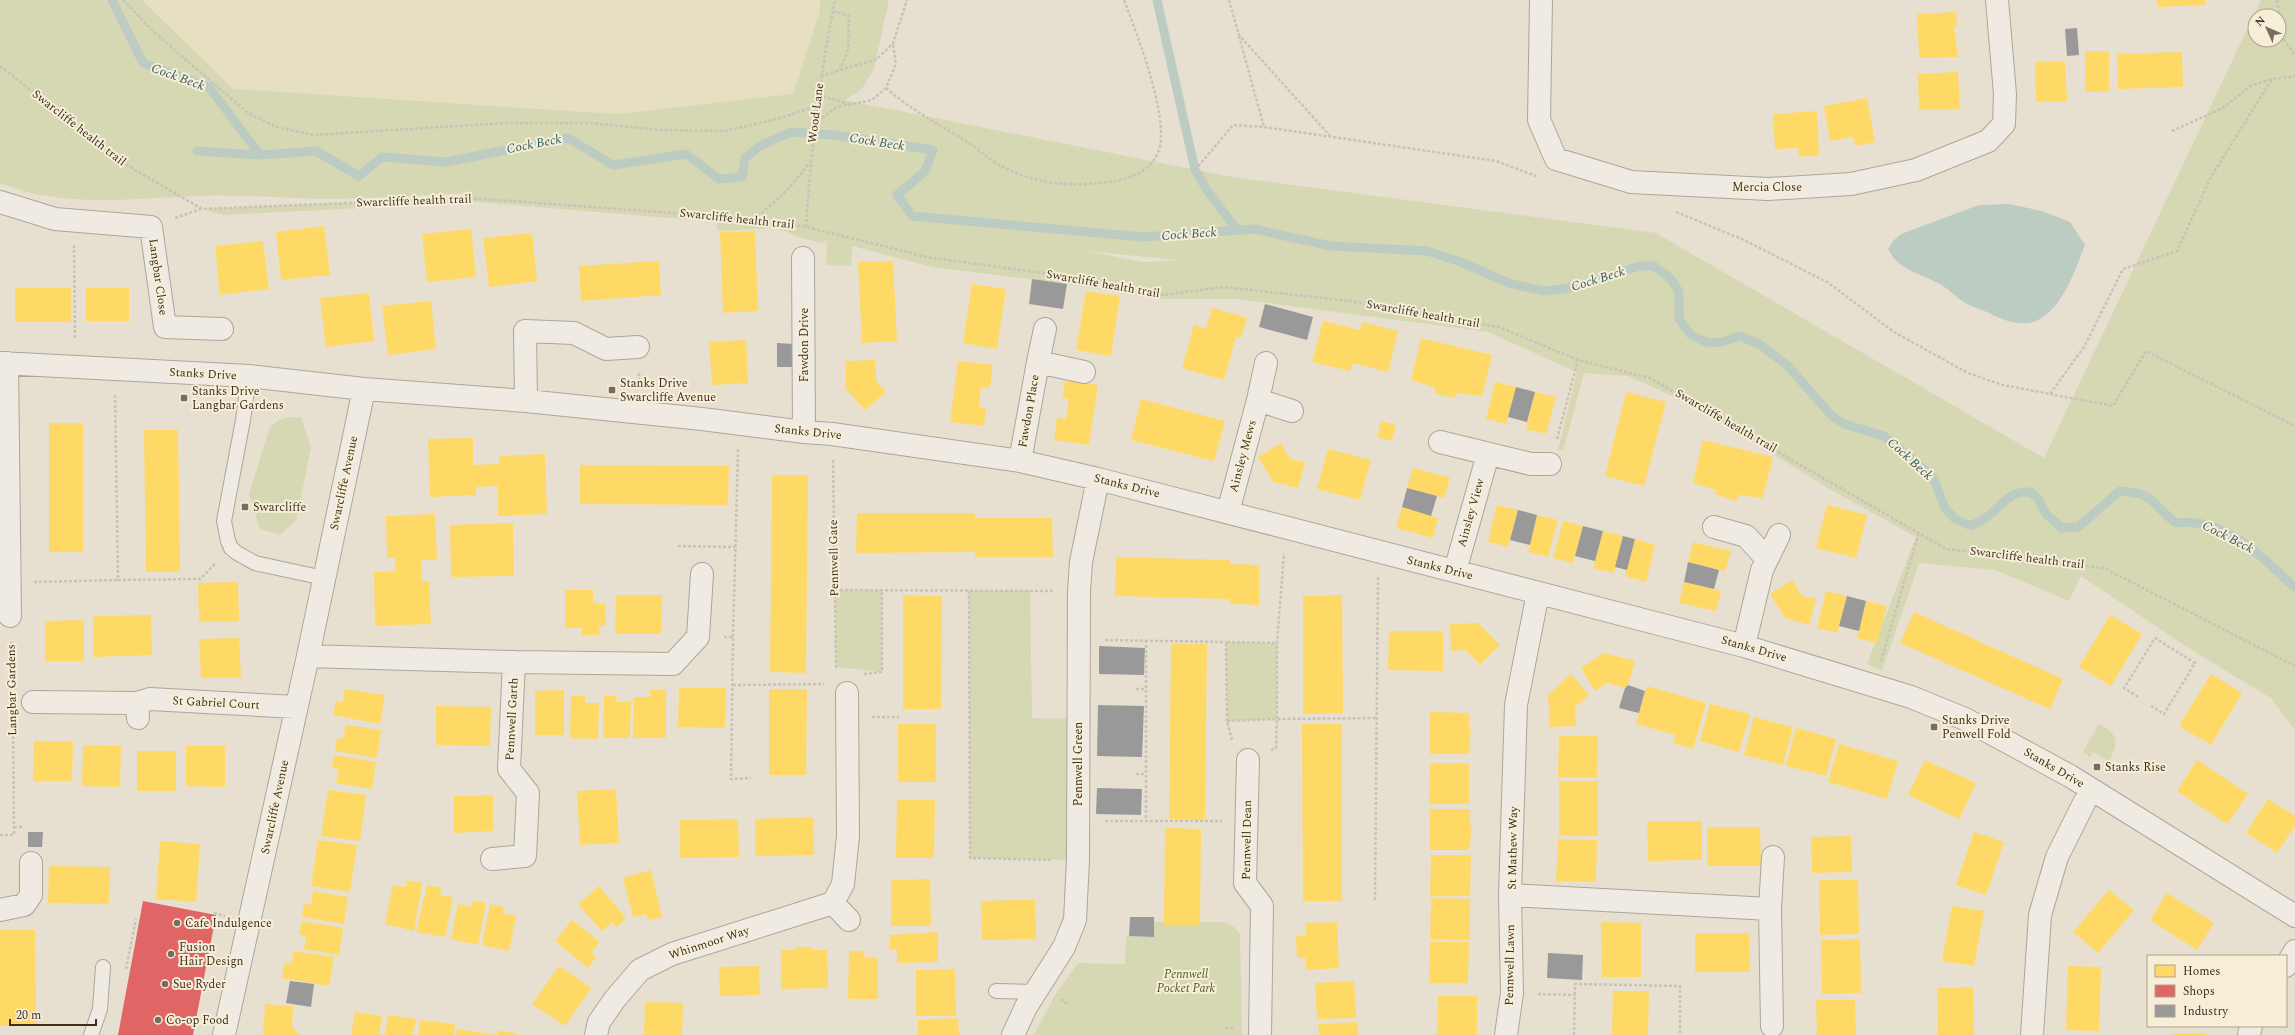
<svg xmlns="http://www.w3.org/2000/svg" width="2295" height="1035" font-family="Spectral,serif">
<rect width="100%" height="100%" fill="#e7e0d1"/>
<path fill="#e6dfc2" d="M142 0H820V11L793 94 617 114 233 89Z"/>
<path fill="#d6d7b3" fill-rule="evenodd" d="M0 0H142L233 89 617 114 793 94 820 11V0H889L874 69 861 90 845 100 1232 177 1656 233 2044 458 2261 0H2295V730L2271 698 2193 651 2081 576 2069 601 1995 570 1919 563 1882 671 1867 664 1916 537 1826 487 1760 446 1668 394 1628 376 1584 373 1563 451 1558 450 1577 372 1488 332 1238 299H1159L1067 284 932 267 852 246 851 266 826 265 827 240 822 243 799 237 777 228 717 231V222L477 202 223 215 202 209 470 198 469 193C425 195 380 198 336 199 291 199 246 194 200 196 134 198 63 209 0 183ZM2255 16H2279V40H2255ZM1085 251 1178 260H1179L1144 262Z
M290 417H301L311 447 296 520 280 535 260 529 249 494 270 427 279 420Z
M835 590H882V672L836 667Z
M1030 590 1032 718 1078 719V860L970 858 969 591Z
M1226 642 1277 643V719L1227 721Z
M2099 724C2119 734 2119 743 2109 761L2093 752 2090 757 2083 752Z
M1154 922H1224L1234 927 1240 934 1242 1035H1034L1055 995 1078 963 1125 964 1126 936H1153Z"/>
<path fill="#bcccc2" d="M2009 204 2042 211 2070 222 2085 245C2075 271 2059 319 2028 323 2015 325 1998 318 1987 312 1980 309 1971 307 1964 302 1957 298 1950 291 1943 286 1924 274 1898 271 1888 249L1893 241 1901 234 1979 205Z"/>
<path fill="#ffd966" d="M2157 0H2205V5L2158 7Z
M1956 12 1957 26H1954L1958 57 1919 58 1917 14Z
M2085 51H2109V91L2085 92Z
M2182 52 2183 87 2118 89 2117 54Z
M2065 61 2067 101 2036 102 2035 62Z
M1958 72 1960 109 1919 110 1918 74Z
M1867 98 1875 142 1855 146 1853 137 1830 141 1824 106Z
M1817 111 1819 155 1799 157 1798 148 1775 149 1773 114Z
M324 226 330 275 281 280 276 232Z
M471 229 476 277 427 282 422 234Z
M755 231 758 311 723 313 720 232Z
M532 233 537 281 489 287 483 238Z
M263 241 269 289 220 295 215 246Z
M659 261 661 295 581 301 579 266Z
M893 261 897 341 862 343 858 262Z
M972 284 1006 289 997 349 963 343Z
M15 288H71V322H15Z
M86 288H129V321H86Z
M1086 291 1120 296 1111 356 1076 350Z
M369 293 374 341 326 347 320 298Z
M431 301 436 349 388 355 382 306Z
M1212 308 1247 318 1241 338 1236 337 1224 380 1182 368 1194 325 1206 329Z
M1323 321 1360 330 1362 322 1398 331 1388 372 1352 363 1350 371 1312 362Z
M1421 338 1492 355 1482 396 1456 393 1455 398 1434 393 1436 388 1411 380Z
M746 340 748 383 712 385 709 342Z
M875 360 876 380 886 392 865 410 846 389V361Z
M958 361 993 365 990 388 981 387 979 407 986 408 984 426 950 422Z
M1065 380 1098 385 1089 445 1054 440 1057 418 1066 419 1069 399 1062 398Z
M1495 382 1516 387 1506 424 1486 419Z
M1535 392 1556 397 1546 434 1526 429Z
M1626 392 1666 402 1644 486 1605 476Z
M1141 399 1225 421 1214 461 1131 440Z
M1381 421 1396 425 1392 441 1377 437Z
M49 423H83V552H49Z
M144 430H178L180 572H146Z
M473 438V465L499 464V456L545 454 547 514 498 516V486L476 487V495L430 497 428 439Z
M1703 440 1773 457 1763 498 1738 495 1737 501 1716 495 1717 490 1693 483Z
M1281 443 1290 459 1305 462 1298 488 1273 482 1258 457Z
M1328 449 1371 460 1360 500 1317 489Z
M580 465 729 466 728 505 580 504Z
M1413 468 1450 478 1444 498 1407 488Z
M772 475H808L806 673 770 672Z
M1497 505 1518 510 1508 547 1488 542Z
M1827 505 1867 515 1856 558 1816 548Z
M1402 507 1438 518 1433 538 1396 528Z
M857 513H975V518H1052L1053 557H975V552L856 553Z
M435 514 437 560H421L422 581H429L431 624 375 626 374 572 395 571V558H387L386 516Z
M1537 515 1558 520 1548 557 1528 552Z
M1563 521 1583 526 1573 563 1553 558Z
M513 523 514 576 451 577 450 525Z
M1603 531 1623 536 1614 573 1593 568Z
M1635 539 1655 545 1646 582 1625 576Z
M1693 542 1731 551 1725 571 1688 562Z
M1116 557 1230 560V564L1259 565V605L1230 604 1229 599 1115 596Z
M1792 580 1802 596 1816 599 1809 625 1785 618 1770 594Z
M238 582 239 621 199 622 198 583Z
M1684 582 1721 591 1716 611 1679 603Z
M565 590H593V603L605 604 606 626H599V635H582V628H565Z
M1826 591 1847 596 1837 633 1817 628Z
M616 595H662L661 634H615Z
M903 595 942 596 941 709H903Z
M1342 595 1343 713 1303 714V596Z
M1866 601 1887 606 1877 643 1857 638Z
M1914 612 2063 679 2050 709 1900 643Z
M151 615 152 655 93 657V616Z
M2110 615 2142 634 2111 686 2079 667Z
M84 620V661H45V621Z
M1478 623 1500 645 1480 665 1466 650 1451 651 1450 624Z
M1389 631H1443V671L1388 670Z
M239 638 241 677 201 678 199 639Z
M1171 644H1207L1205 820 1169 819Z
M1604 653 1635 661 1628 685 1625 688 1607 683 1595 691 1581 668Z
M1571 674 1589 695 1575 707 1576 726 1550 727 1548 695Z
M2211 674 2242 693 2211 745 2179 726Z
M1647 686 1706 703 1693 749 1673 743 1676 735 1636 724Z
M679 688H726L725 728 678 727Z
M345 689 385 695 380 724 333 715 336 701 343 702Z
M769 689H807L806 775H769Z
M564 690V735H535V691Z
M650 690H666V738H633L634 697H650Z
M571 696H585V703H599L598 739 570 738Z
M604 696H617L616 702H631L630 738H603Z
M1710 704 1750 714 1739 752 1700 741Z
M436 706 491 707 490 746 436 745Z
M1430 712 1469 713V729H1471L1469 754H1430Z
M1754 717 1793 727 1783 765 1744 755Z
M898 724H936V782H898Z
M1302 724H1342V901H1303Z
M346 725 381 730 377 758 335 751 337 738 343 739Z
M1796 728 1836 739 1826 776 1786 766Z
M1559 736H1598L1597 778 1558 777Z
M34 741H73L72 781H33Z
M1839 744 1898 761 1887 799 1828 782Z
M83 745 121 746 120 787 82 786Z
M186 746H225V787L186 786Z
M137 751H176V791H137Z
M334 755 376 762 372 789 336 783 339 769 332 768Z
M1925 760 1976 783 1959 819 1908 795Z
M2197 760 2248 794 2227 824 2177 791Z
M1430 763H1469V804H1429Z
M1559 781H1598V836H1559Z
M616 789 619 843 580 845 577 791Z
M328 790 366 795 360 841 321 836Z
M493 795V831L454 833V796Z
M2268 799 2295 816V826L2277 853 2246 833Z
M897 800H935L934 858H896Z
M1430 809H1470V826H1472L1469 850H1430Z
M813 817 814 855 755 856V819Z
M738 819 739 857 680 858V820Z
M1647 821H1702V860L1648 861Z
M1707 827H1760L1761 866H1707Z
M1165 828 1201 829 1200 926 1164 925Z
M1974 832 2004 842 1986 895 1956 885Z
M1851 836 1852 872 1812 873 1811 837Z
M1558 839 1597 840 1596 882 1556 881Z
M318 840 357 845 350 892 311 886Z
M160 841 200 844 196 902 156 899Z
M1431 855H1471L1470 896H1430Z
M49 866 110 867 109 904 48 903Z
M651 870 662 917 648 920 646 914 633 917 623 878Z
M930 879 931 926H891V880Z
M407 880 422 883 414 931 385 924 393 885 406 887Z
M1819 880H1858L1859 934 1820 935Z
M427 885 442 888 440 895 453 897 445 937 416 932Z
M599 886 626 918 616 927 612 922 602 931 578 904Z
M2109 890 2134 910 2098 953 2073 932Z
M313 891 348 897 344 924 302 917 304 904 311 905Z
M2167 893 2214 923 2197 950 2150 920Z
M1431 898 1470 899V940L1430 939Z
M473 900 486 903 478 945 451 939 458 904 472 907Z
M1017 900H1035L1036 939 982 940 981 901Z
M490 904 504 907 502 913 516 916 509 951 482 945Z
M1952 906 1984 911 1974 966 1942 961Z
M572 920 600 942 591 953 596 957 588 968 555 941Z
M302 921 343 928 339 955 304 949 306 936 299 934Z
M1337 922 1339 968 1306 970V958H1297L1296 936H1306V923Z
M1601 922 1641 923V977H1602Z
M0 930H35L36 1025 0 1026Z
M938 932V962L897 963V949L890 950V935Z
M1695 933H1749L1750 972H1695Z
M1860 939 1861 993 1822 994 1821 940Z
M1430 942H1469L1468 983H1429Z
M796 947H811V950H827L828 988 781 989V950H796Z
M294 951 334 957 329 986 282 978 284 963 291 964Z
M849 951H864L865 958H878V999H848Z
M559 966 591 988 565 1026 532 1004Z
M759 966 760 995 720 996 719 967Z
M2068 966 2101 967 2099 1031 2066 1030Z
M955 969 956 1016H916V970Z
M1354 981 1356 1018 1317 1019 1315 983Z
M1973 987 1974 1035H1938L1937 988Z
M1613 991H1649L1648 1035H1612Z
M1438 996H1477V1035H1437Z
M1816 1000H1855L1856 1035H1817Z
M645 1002 683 1003 682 1035H644Z
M265 1004 293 1006 292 1027 299 1035H263Z
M355 1012 382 1016 379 1035H351Z
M388 1015 416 1019 413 1035H385Z
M958 1018 959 1035H918V1020Z
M420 1020 455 1024 454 1035H418Z
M1358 1022V1035H1319L1318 1024Z
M457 1029 492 1034V1035H456Z
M498 1030 518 1034V1035H497Z
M2174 1033H2206V1035H2174Z"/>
<path fill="#e06666" d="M143 901 216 915 193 1035H118Z"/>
<path fill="#999" d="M2077 28 2079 55 2067 56 2065 29Z
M1032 279 1067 284 1063 309 1029 304Z
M1265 304 1313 317 1307 340 1259 327Z
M777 343 795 344 794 367H777Z
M1516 387 1535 392 1527 422 1508 417Z
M1407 488 1437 496 1431 516 1402 507Z
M1518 510 1537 515 1530 545 1510 540Z
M1583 526 1603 531 1595 561 1575 556Z
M1623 536 1635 539 1627 570 1615 567Z
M1688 562 1719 570 1714 589 1684 582Z
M1847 596 1866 601 1859 631 1839 626Z
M1099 646 1145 648 1144 675 1099 674Z
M1628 685 1645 691 1639 713 1619 708 1625 688Z
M1098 705 1144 706 1142 757 1097 756Z
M1097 788 1142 789 1141 815 1096 814Z
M28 832H43L42 847H28Z
M1130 917H1154V937L1129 936Z
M1548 953 1583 955 1582 980 1547 978Z
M290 981 314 984 311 1007 286 1003Z"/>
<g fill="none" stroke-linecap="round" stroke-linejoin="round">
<path stroke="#bcccc2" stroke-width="9" d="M112 0 143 63 209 87 260 155 316 151 359 176 382 157 446 162 568 138 613 165 686 154 719 179 742 177 745 158 760 146 791 132 833 135 933 150 925 171 897 195 912 216 1143 237 1254 229 1331 246 1427 251 1458 261 1511 284 1545 291 1576 287 1639 266H1654L1671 279 1679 292V319L1691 335 1708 343 1722 342 1740 336 1761 345 1788 366 1832 416 1844 424 1884 436 1901 450 1933 477 1945 508 1955 519 1971 526C1976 523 1983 520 1988 516 2004 504 2008 491 2031 492L2039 500 2046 514 2062 528 2078 527 2120 491C2156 493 2151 504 2176 523 2225 516 2263 558 2295 588
M1157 0 1195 170 1209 193 1237 230
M197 151 260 155"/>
<defs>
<path id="lane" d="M249 376 243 420 224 521 228 541 231 548 237 553 255 563 324 578
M996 991 1036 992
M91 1035 100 1009 103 967"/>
<path id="street" d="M1541 0 1539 120 1556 159 1631 182 1768 189 1851 184 1916 170 1988 141 2004 124 2005 94 1997 0
M0 202 55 219 151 227 165 327 222 329
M803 258 804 432
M1038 362 1045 329
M0 363 249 376 364 389 526 401 702 419 804 432 832 434 1020 461 1098 479 1744 646 1911 697 1965 719 2070 776 2295 916
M7 363 10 616
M1258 400 1266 363
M526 401 525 331 574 333 606 349 638 347
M1440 442 1531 464H1550
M1020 461 1038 362 1084 372
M1228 512 1258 400 1292 411
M1714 527 1746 536 1767 559
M1455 571 1488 454
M1538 593 1516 705 1510 895 1770 909 1772 1026
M1744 646 1762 570 1779 535
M308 656 514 662 673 664 698 637 702 574
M33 702 137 703 138 718
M137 703 150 699 296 707
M1248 760 1245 883 1262 906 1260 1035
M492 859 525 856 528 793 509 769 514 662
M833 903 849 920
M1770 909 1773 857
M0 910 24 905 31 895V863
M2286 966 2295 951
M224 1035 308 656 364 389
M596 1035 599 1022 615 999 640 970 672 954 833 903 843 884 848 836 847 693
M1013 1035 1026 1007 1064 947 1075 920 1078 860 1079 591 1081 562 1098 479
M1506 1035 1512 993 1510 895
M2032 1035 2040 915 2057 857 2091 789
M2249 1035 2251 1026"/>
</defs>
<use href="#lane" stroke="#ada599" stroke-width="16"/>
<use href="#street" stroke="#ada599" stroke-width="24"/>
<path stroke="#c8c2b9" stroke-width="2.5" stroke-dasharray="3 2" stroke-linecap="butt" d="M123 0 156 34 248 113 277 127 314 135 504 123H589L662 130 725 131 777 119 817 106
M1229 0 1239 35 1331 137
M2277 0 2283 38 2295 55
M833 11 849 16 848 50 840 70
M1239 36 1264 127
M0 66 120 161 202 209 470 198 753 219 806 227 927 257 1071 277 1162 295 1223 287 1350 301 1499 327 1578 360 1650 378 1946 549 2104 568 2295 666
M821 76 877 59 893 43 907 0
M886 88C909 108 934 122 961 138 976 146 988 160 1003 167 1040 186 1076 187 1115 181 1135 177 1155 168 1160 146 1167 112 1137 34 1124 0
M818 95 849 104
M822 118 837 107 872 100 886 88 896 64 893 44
M2172 131 2223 108 2250 86 2272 79 2295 76
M1195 170 1233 125 1264 127 1496 161 1536 176
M1676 212 1744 240 1827 282 1894 332 1968 373 2003 385 2050 394 2084 347 2123 269 2177 251 2211 177 2272 79
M175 218 201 209
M753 219C776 203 793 185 810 162
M806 227C811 150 820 75 835 0
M74 245 75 340
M639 373V380
M2050 394 2113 406 2146 351 2295 426
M115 395 118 580 200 579 215 564
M1557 439 1578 360
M833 460 836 667 838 668
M678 546 735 547
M34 582 118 580
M835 590 1054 591
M969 591 970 858 1052 860
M724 637H733L731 779 751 778
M733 637 738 449
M1105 640 1226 642
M1146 640V821
M11 642 12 687
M1881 661 1919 532
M864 674 882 672V590
M733 685 824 684
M1136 689H1146
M2138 697 2124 688 2155 638 2195 663 2164 714 2151 706
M872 717H899
M1227 721 1226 642 1277 643
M1232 740 1227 721 1277 719V643L1284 553
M1271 750 1276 748 1277 719 1377 718
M1136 774H1146
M1105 821H1222
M14 827H24
M0 835H14L13 718
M1375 900 1378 577
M214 913 225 916
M126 969 136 919
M1538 994 1575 995
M1061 999 1067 1004
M1225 1028H1235
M1574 1035 1575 984 1680 986V1035"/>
<use href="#lane" stroke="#efebe3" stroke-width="14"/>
<use href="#street" stroke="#efebe3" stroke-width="22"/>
</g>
<g fill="#786c5e" stroke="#f7eed8" stroke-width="1.5">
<rect x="608" y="386" width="8" height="8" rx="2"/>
<rect x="180" y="394" width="8" height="8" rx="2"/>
<rect x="241" y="503" width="8" height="8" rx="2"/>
<rect x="1930" y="723" width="8" height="8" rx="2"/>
<rect x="2093" y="763" width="8" height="8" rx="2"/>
<circle cx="177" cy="923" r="4"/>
<circle cx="171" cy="954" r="4"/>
<circle cx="165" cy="984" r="4"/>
<circle cx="158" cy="1020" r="4"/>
</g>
<g text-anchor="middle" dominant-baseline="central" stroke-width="4" stroke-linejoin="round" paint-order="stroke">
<g font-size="12" fill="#3d2e20" stroke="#f7eed8">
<text transform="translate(816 113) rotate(-83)">Wood Lane</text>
<text transform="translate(79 128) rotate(38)">Swarcliffe health trail</text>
<text x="1767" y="187">Mercia Close</text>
<text transform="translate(414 201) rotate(-2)">Swarcliffe health trail</text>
<text transform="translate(737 219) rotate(6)">Swarcliffe health trail</text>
<text transform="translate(158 277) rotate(82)">Langbar Close</text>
<text transform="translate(1103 284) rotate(10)">Swarcliffe health trail</text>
<text transform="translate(1423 314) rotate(10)">Swarcliffe health trail</text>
<text transform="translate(804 345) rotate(-90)">Fawdon Drive</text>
<text transform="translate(203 374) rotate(3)">Stanks Drive</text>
<text transform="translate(1029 411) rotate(-80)">Fawdon Place</text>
<text transform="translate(1726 421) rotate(30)">Swarcliffe health trail</text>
<text transform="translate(808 432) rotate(6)">Stanks Drive</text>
<text transform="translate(1243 456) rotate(-75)">Ainsley Mews</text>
<text transform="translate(344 483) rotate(-78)">Swarcliffe Avenue</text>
<text transform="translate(1127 486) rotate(14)">Stanks Drive</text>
<text transform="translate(1471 513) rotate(-74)">Ainsley View</text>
<text transform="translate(834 558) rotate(-91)">Pennwell Gate</text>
<text transform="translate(2027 558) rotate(7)">Swarcliffe health trail</text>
<text transform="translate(1440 568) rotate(14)">Stanks Drive</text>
<text transform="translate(1754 649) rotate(16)">Stanks Drive</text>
<text transform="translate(12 690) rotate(-91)">Langbar Gardens</text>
<text transform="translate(216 703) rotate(3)">St Gabriel Court</text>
<text transform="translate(512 719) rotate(-87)">Pennwell Garth</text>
<text transform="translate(1078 764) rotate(-90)">Pennwell Green</text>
<text transform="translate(2054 768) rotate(30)">Stanks Drive</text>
<text transform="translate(275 807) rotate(-78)">Swarcliffe Avenue</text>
<text transform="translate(1247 840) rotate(-89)">Pennwell Dean</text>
<text transform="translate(1513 848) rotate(-89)">St Mathew Way</text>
<text transform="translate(709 943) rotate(-18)">Whinmoor Way</text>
<text transform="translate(1510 965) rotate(-89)">Pennwell Lawn</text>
</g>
<g font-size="12" fill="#3d2e20" stroke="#f7eed8" text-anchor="start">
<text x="620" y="383">Stanks Drive<tspan x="620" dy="14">Swarcliffe Avenue</tspan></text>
<text x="192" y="391">Stanks Drive<tspan x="192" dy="14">Langbar Gardens</tspan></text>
<text x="253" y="507">Swarcliffe</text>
<text x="1942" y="720">Stanks Drive<tspan x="1942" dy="14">Penwell Fold</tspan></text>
<text x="2105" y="767">Stanks Rise</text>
<text x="185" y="923">Cafe Indulgence</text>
<text x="179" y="947">Fusion<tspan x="179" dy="14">Hair Design</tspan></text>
<text x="173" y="984">Sue Ryder</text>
<text x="166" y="1020">Co-op Food</text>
</g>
<g font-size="12" font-style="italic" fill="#4d5a26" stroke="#f7eed8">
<text x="1186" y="974">Pennwell<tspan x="1186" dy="14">Pocket Park</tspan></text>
</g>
<g font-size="13" font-style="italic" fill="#2f5d5a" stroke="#f7eed8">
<text transform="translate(178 77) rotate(20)">Cock Beck</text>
<text transform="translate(877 142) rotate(9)">Cock Beck</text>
<text transform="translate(534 144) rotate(-11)">Cock Beck</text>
<text transform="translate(1189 234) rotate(-4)">Cock Beck</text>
<text transform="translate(1598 279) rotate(-17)">Cock Beck</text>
<text transform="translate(1910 459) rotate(42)">Cock Beck</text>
<text transform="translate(2228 537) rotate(27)">Cock Beck</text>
</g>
</g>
<rect x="2147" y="955" width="140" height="72" fill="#f7eed8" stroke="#ada18e"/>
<rect x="2155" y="965" width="20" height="12" fill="#ffd966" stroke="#ada18e"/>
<text x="2183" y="975" font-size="12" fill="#3d2e20">Homes</text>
<rect x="2155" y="985" width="20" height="12" fill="#e06666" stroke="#ada18e"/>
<text x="2183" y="995" font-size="12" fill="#3d2e20">Shops</text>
<rect x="2155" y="1005" width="20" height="12" fill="#999999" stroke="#ada18e"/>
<text x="2183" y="1015" font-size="12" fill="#3d2e20">Industry</text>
<g transform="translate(2267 28) rotate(315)"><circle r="19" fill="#f7eed8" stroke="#ada18e"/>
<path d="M0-3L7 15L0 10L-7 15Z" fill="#786c5e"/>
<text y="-6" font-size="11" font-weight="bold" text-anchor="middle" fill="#3d2e20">N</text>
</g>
<path d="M10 1019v6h86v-6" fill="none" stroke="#3d2e20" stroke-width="2"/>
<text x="16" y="1019" font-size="12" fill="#3d2e20" stroke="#f7eed8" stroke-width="3" paint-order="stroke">20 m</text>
</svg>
